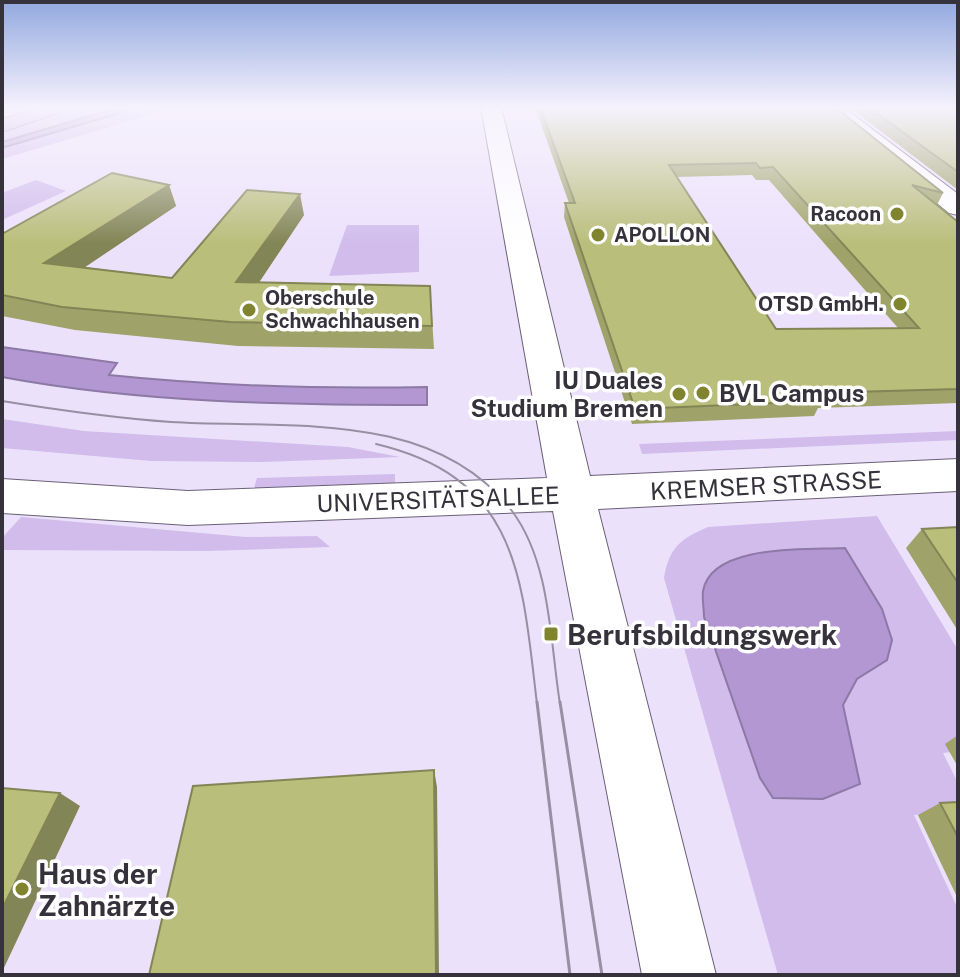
<svg xmlns="http://www.w3.org/2000/svg" width="960" height="977" font-family="'Public Sans',sans-serif">
<rect width="100%" height="100%" fill="#ece1fb"/>
<path fill="#d1bcec" d="M83 107H177L2 159V129Z
M36 180 66 191 2 220V193Z
M347 225H419V272L329 276Z
M2 419 84 431 348 447 400 457 263 462 151 461 2 448Z
M958 431V440L642 454 639 444Z
M395 474V484L253 491 257 478Z
M877 516 958 650V751L943 753 958 783V812L914 815 958 909V975H778L664 578C669 548 680 539 708 527Z
M21 517 246 537 317 536 330 547 206 551 2 550V538Z"/>
<path fill="#b297d2" stroke="#8d79a5" stroke-width="2" d="M120 107H140L2 148V142Z
M2 347 117 363 109 375C215 386 321 389 427 387V405C286 405 141 403 2 377Z
M845 548 882 609 892 640 887 660 857 679 843 705 860 784 823 799 773 798 760 778 704 617C704 609 702 599 703 591 711 543 809 550 845 548Z"/>
<g fill="none" stroke-linecap="round" stroke-linejoin="round">
<defs>
<path id="minor" d="M481 107H501L590 476 958 459V491L598 509 716 975H642L553 511 188 525 2 513V479L188 491 547 478Z
M820 107H843L958 194V215L949 213Z"/>
<path id="major" d="M42 107H75L2 132V119Z"/>
</defs>
<use href="#minor" stroke="#6a6076" stroke-width="2"/>
<use href="#major" stroke="#7f5ea2" stroke-width="2"/>
<use href="#minor" fill="#fff" fill-rule="evenodd"/>
<use href="#major" fill="#caade8" fill-rule="evenodd"/>
<path stroke="#978fa2" stroke-width="2" d="M2 401C58 410 114 418 171 422 286 429 433 408 512 511 551 563 550 642 560 704
M376 444C520 478 522 579 537 704"/>
<path stroke="#978fa2" stroke-width="3" d="M537 702 570 975
M560 702 602 975"/>
</g>
<path fill="#9fa369" fill-rule="evenodd" d="M535 107H835L943 193 937 205 958 222V403L818 408 814 416 632 424 564 217 565 203H569ZM752 175 756 180H769L898 328 776 329 677 177Z
M849 107H958V190Z
M169 185 176 206 84 267 172 278 304 215 259 282 430 286 434 349 238 346 75 330 2 316V234Z
M958 527V631L906 548 922 529Z
M958 735V767L945 744Z
M958 802V899L918 815 940 803Z"/>
<path fill="#828555" d="M169 185 176 206 57 286 44 263Z
M300 194 304 215 244 305 236 282Z
M434 770 437 787 439 975H436Z
M60 793 80 806 2 972V909Z"/>
<path fill="#b9be7a" stroke="#828555" stroke-width="2" fill-rule="evenodd" d="M540 107H835L943 193 912 185 958 222V389L817 393 822 401 635 409 565 203H575ZM756 163 760 168 773 167 919 328 776 329 669 165Z
M868 107H958V172Z
M112 173 169 185 44 263 172 278 247 190 300 194 236 282 430 286 432 326 230 322 62 307 2 295V234Z
M958 527V583L922 529Z
M434 770 436 975H149L193 786Z
M2 788 60 793 2 909Z
M958 802V837L940 803Z"/>
<linearGradient id="sky" x2="0" y2="1"><stop stop-color="#92a8df"/><stop offset="0.44" stop-color="#f6f2fd"/><stop offset="1" stop-color="#f6f2fd" stop-opacity="0"/></linearGradient>
<rect width="960" height="244" fill="url(#sky)"/>
<g fill="#80842f" stroke="#fff" stroke-width="3">
<circle cx="897" cy="214" r="8"/>
<circle cx="598" cy="235" r="8"/>
<circle cx="900" cy="304" r="8"/>
<circle cx="249" cy="310" r="8"/>
<circle cx="703" cy="393" r="8"/>
<circle cx="679" cy="394" r="8"/>
<rect x="543" y="626" width="16" height="16" rx="4"/>
<circle cx="22" cy="889" r="8"/>
</g>
<g text-anchor="middle" dominant-baseline="central" stroke-width="7" stroke-linejoin="round" paint-order="stroke">
<g font-size="20" font-weight="bold" fill="#36323c" stroke="#fff" text-anchor="end">
<text x="881" y="214">Racoon</text>
<text x="614" y="235" text-anchor="start">APOLLON</text>
<text x="265" y="298" text-anchor="start">Oberschule<tspan x="265" dy="23">Schwachhausen</tspan></text>
<text x="884" y="304">OTSD GmbH.</text>
</g>
<g font-size="24" font-weight="bold" fill="#36323c" stroke="#fff" text-anchor="end">
<text x="663" y="380">IU Duales<tspan x="663" dy="28">Studium Bremen</tspan></text>
<text x="719" y="393" text-anchor="start">BVL Campus</text>
</g>
<g font-size="24" fill="#36323c" stroke="#fff">
<text transform="translate(766 485) rotate(-3)">KREMSER STRASSE</text>
<text transform="translate(438 499) rotate(-2)">UNIVERSITÄTSALLEE</text>
</g>
<g font-size="28" font-weight="bold" fill="#36323c" stroke="#fff" text-anchor="start">
<text x="567" y="634">Berufsbildungswerk</text>
<text x="38" y="873">Haus der<tspan x="38" dy="32">Zahnärzte</tspan></text>
</g>
</g>
<rect width="960" height="977" fill="none" stroke="#36323c" stroke-width="8"/>
</svg>
